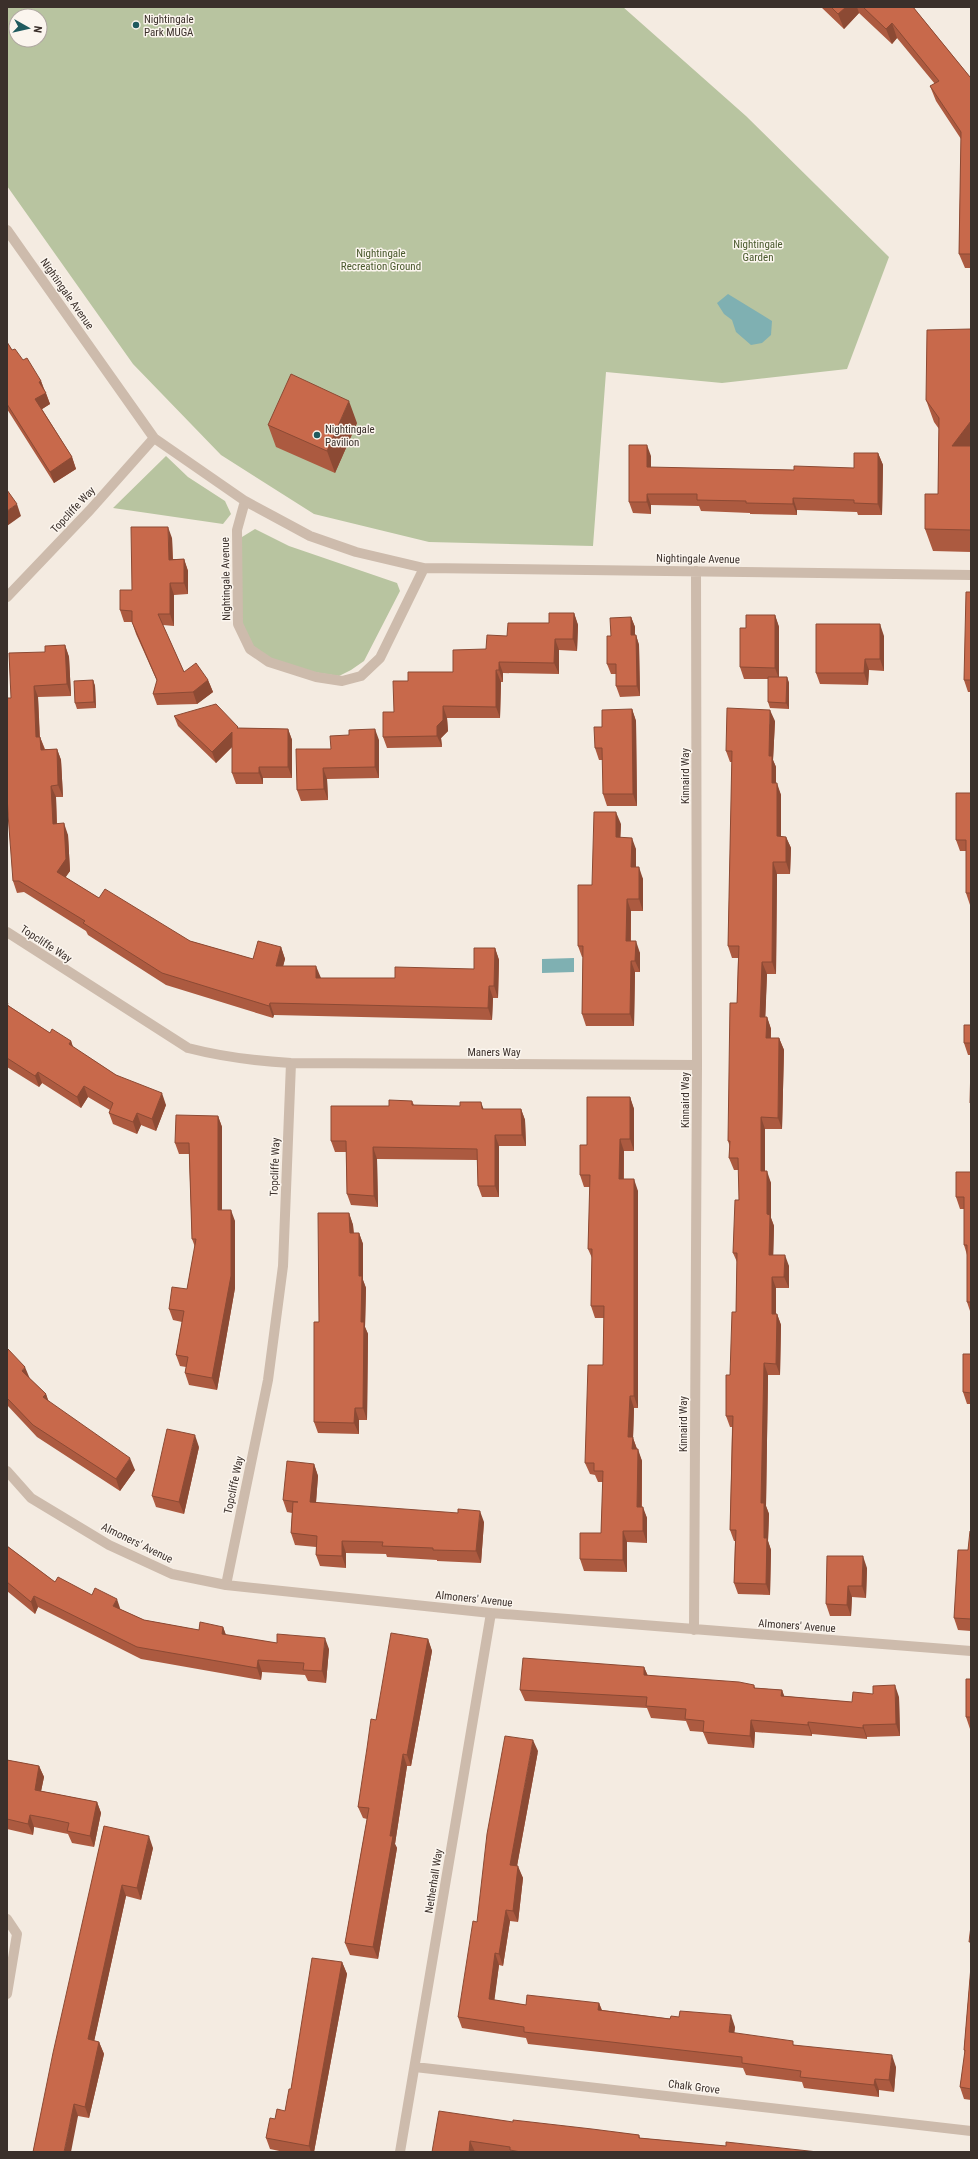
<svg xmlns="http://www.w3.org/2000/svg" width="978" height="2159" font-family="'Roboto Condensed',sans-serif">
<rect width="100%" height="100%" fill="#f4ebe1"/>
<path fill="#b8c4a0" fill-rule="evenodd" d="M7 7H623L746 116 889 257 847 369 722 383 606 372 593 546 429 542 314 514 221 455 133 364 7 186ZM16 16H40V40H16Z
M166 456 188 477 225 501 231 514 223 524 113 508Z
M255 529 289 546 397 583 400 591 364 661 351 670 339 676 313 672 271 660 252 647 242 625V537Z"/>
<path fill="#7fb0b2" d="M728 294 772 321 771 335 762 343 751 345 736 332 732 320 724 314 717 303Z
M574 958V972L542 973V959Z"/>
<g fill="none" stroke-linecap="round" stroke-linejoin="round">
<path stroke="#cdbbac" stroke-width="10" d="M7 230 154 438 245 501 310 536 356 552 424 568 971 575
M245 501 237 530 238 624 250 649 269 662 316 677 342 681 361 676 380 658 424 568
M7 597 90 510 154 438
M7 932 188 1048C223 1057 255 1061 291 1063L697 1065
M7 1471 31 1498 109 1545 172 1574 226 1585 491 1613 971 1651
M226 1585 268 1380 283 1266 291 1063
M694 1630 697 1065 696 571
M7 1919 17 1934 7 1994
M415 2067 971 2131
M400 2152 491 1613"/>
</g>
<path fill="#ac5a40" d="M821 7H913L970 77 971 76V268H965L959 254 961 139 936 101 930 86 935 84 897 38 892 44 859 13 844 29Z
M971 329V552L933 551 925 529 938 494 939 429 934 422 926 400Z
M7 342 12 350 41 381 50 404 42 409 72 457 76 469 54 483 7 409Z
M357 423 335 473 276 447 268 425Z
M878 453 883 465 882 515H858L857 512 797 510V515L750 514V513L701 511 699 506 651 505V514L633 513 629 502 651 456V468L794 470 854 468Z
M172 538 173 559H184L188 571V594L174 595V626L163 625 184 672 208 680 213 692 197 704 157 705 153 694 157 681 136 634 132 622H124L120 610 132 590Z
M971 592V692H968L964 680Z
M574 613 578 625 577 651 559 650V674L503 673V682H501L500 718H447L448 731 441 738 442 747 387 748 383 737 408 681 453 672 507 636 549 623Z
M775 615 779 627V677H787L789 683V709L770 708 768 702V679H744L740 667 746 628Z
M631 617 635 627V635H636L639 645 640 696 620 697 616 686V674H611L607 664 611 636Z
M884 636V671L869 670 868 685 820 684 816 673Z
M65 645 69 657 71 696 38 697 40 737 45 749H57L61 760 63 797H56L57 824 68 835 70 871 65 877 99 898 190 941 253 959 281 947 285 959 283 966 321 978H395L474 969 495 948 499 960 498 998H493L492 1020 274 1015 273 1018 166 985 88 935 86 931 24 892 17 893 13 881 11 698 45 652Z
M93 680 95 686 96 708 77 709 75 703Z
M632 709 636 721 637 806H607L603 794V760H599L595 748 602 727Z
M174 716 239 728 288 729 292 740V778H263V784H236L232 773V747L216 763 178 726Z
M775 721 773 760 776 767V783L781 795V837H786L791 848 790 874H777L776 974H767L765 1017H767L771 1029V1038H779L784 1050 782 1129H765V1171L771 1183V1218L774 1226 773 1255 789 1266V1288H776V1314H777L781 1325 780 1375H768L766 1506 769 1514 768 1541 771 1550 770 1595 738 1594 734 1583 735 1541H734L730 1530 732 1427H730L726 1416 736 1312 737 1262 733 1253 739 1200V1170H734L729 1158 730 1147 728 1141 737 1003 738 958H732L728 946 732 762H730L726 751Z
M379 740V778L327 779 328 800 301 801 297 790 331 749Z
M971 793V905H970L966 893V851H960L956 840Z
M621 824 620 838 636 849V867L643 879V911H631V941L640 953V972H635L634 1026H586L582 1014 583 957H582L578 946 592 885Z
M7 1003 9 1006 50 1033 71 1041 73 1047 116 1075 166 1105 156 1131 141 1125 137 1134 113 1124 109 1113 110 1110 88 1097 81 1108 42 1083 39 1087 7 1067Z
M971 1025V1055H968L964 1043Z
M630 1097 634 1109V1151H624V1179L638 1191V1408H634L633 1438 637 1449 642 1461V1507L647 1518V1543L627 1542V1572L584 1571 580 1559 601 1533 603 1482H598L595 1475 590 1474 585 1463 603 1365 604 1318H595L591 1306 592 1258 588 1249 590 1187H584L580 1175 587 1145Z
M412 1101 414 1105 484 1109H521L525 1120 526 1146H499V1197H482L478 1186 477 1160 377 1159 378 1207 351 1205 347 1194 346 1152H335L331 1141 389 1106Z
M218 1116 222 1127V1210L235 1221V1288L217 1390 189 1385 185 1373 186 1367 180 1366 176 1355 182 1322 173 1320 169 1309 187 1289 195 1247 192 1239 189 1154H179L175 1143Z
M971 1172V1314L967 1302V1255L964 1245V1209H960L956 1197Z
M349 1213 353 1225 354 1233H359L363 1244V1280L366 1288 365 1327 368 1334 367 1420H359V1434L318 1433 314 1422 319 1322Z
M7 1348 29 1378 46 1394 48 1401 135 1470 120 1491 37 1437 7 1405Z
M971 1354V1404H967L963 1392Z
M199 1447 184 1514 156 1507 152 1496Z
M314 1464 318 1476 316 1503 484 1522 481 1563 437 1561V1560L387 1557 386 1554 346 1553V1568L320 1566 316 1555V1547L295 1545 291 1533 292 1513 287 1512 283 1500Z
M971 1531V1631L958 1630 954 1618 968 1550Z
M7 1546 55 1582 120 1609 144 1620 199 1630 223 1627 226 1635 277 1643 329 1649 326 1683 308 1681 305 1675 262 1672 261 1680 141 1659 38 1607 35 1614 7 1591Z
M867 1568 866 1598 852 1597 851 1616H830L826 1604Z
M428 1639 432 1651 411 1766H407L395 1844 397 1848 378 1959 350 1955 345 1943 367 1819 363 1818 358 1807 376 1720Z
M644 1667 648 1676 754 1685 755 1688 782 1690 784 1696 852 1702 899 1697 900 1736 867 1737V1739L812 1734V1736L755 1732 754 1748 708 1744 703 1732 690 1731 686 1721 651 1718 647 1708 525 1701 520 1690Z
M971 1679V1729H970L966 1717Z
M538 1751 517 1866 523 1878 518 1922 510 1921 503 1966 499 1965 494 2000 526 2005 599 2003 602 2010 735 2027 734 2033 795 2045 896 2067 894 2092 879 2090V2097L804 2088 802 2082 746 2075 743 2068 528 2044 526 2038 462 2028 458 2017 477 1922Z
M7 1760 39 1766 44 1777 41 1791 97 1802 101 1813 94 1847 72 1843 68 1834 34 1827 33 1835 7 1829Z
M104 1826 153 1848 141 1900 126 1896 94 2041 99 2042 104 2054 89 2118 78 2116 33 2152Z
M342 1962 347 1974 314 2152H284L270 2149 266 2138 275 2119 285 2111 291 2089Z
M971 1966V2100L964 2099 960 2087 965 2053 964 2050Z
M513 2122 639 2135 640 2138 726 2146 818 2152H432Z"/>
<path fill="#8c4a34" d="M846 7H857L859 13 844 29 838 14Z
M892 23 897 38 892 44 886 29Z
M41 381 45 392 39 382Z
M46 393 50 404 39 411 35 399Z
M349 401 357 423 335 473 327 451Z
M971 421V454L952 446Z
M647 445 651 456V479L647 467Z
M878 453 883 465 882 515 878 504Z
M72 457 76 469 54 483 50 472Z
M647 494 651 505V514L647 502Z
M793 498 797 510V515L793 504Z
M17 504 21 516 7 526V511Z
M168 527 172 538 173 571 169 560Z
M184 559 188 571V594L184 583Z
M170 583 174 595V626L170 614Z
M574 613 578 625 577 651 573 639Z
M775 615 779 627V679L775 668Z
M631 617 635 627V645L631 635Z
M880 624 884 636V671L880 659Z
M636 635 639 645 640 696 637 686Z
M555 639 559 650V674L554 663Z
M65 645 69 657 71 696 67 684Z
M865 659 869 670 868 685 864 673Z
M499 662 503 673V682L499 670Z
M496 670 501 682 500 718 496 707Z
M787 677 789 683V709L786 703Z
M93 680 95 686 96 708 94 702Z
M208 680 213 692 197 704 193 692Z
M34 686 38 697 40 749 36 737Z
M443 706 447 718 448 731 441 738 442 747 437 736V726Z
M632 709 636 721 637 806 633 794Z
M770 710 775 721 773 760 776 767V795L772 783 769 756Z
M288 729 292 740V778L288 767Z
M375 729 379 740V778L375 767Z
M232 732 236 743 216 763 212 752Z
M40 737 44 748 45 761 41 750Z
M57 749 61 760 63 797 58 785Z
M259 767 263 778V784L259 773Z
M323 768 327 779 328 800 324 789Z
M777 783 781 795V848L777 836Z
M51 786 56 797 57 836 53 824Z
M616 812 621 824 620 849 616 837Z
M64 823 68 835 70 871 61 884 57 872Z
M786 837 791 848 790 874 786 862Z
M632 838 636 849V879L631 867Z
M773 862 777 874 776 974 772 962Z
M639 867 643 879V911L639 899Z
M627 899 631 911 630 953 626 941Z
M636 941 640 953V972L635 961Z
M281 947 285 959 280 978 276 966Z
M495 948 499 960 498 998 494 986Z
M631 961 635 972 634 1026 630 1014Z
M762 962 767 974 765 1028 760 1017Z
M316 966 321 978V990L316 978Z
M489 986 493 998 492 1020 488 1008Z
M270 1003 274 1015 273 1018 269 1006Z
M767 1017 771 1029 770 1050 766 1038Z
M779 1038 784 1050 782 1129 778 1118Z
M71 1041 75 1053 69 1044Z
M38 1072 42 1083 39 1087 35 1076Z
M84 1086 88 1097 81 1108 77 1097Z
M162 1093 166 1105 156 1131 152 1119Z
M630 1097 634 1109V1151L630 1139Z
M481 1102 485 1113 482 1109Z
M521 1109 525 1120 526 1146 522 1135Z
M137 1113 141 1125 137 1134 133 1122Z
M218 1116 222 1127V1221L218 1210Z
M761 1117 765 1129V1183L761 1171Z
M495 1135 499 1146V1197L495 1186Z
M620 1139 624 1151 623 1190 619 1179Z
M373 1147 377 1159 378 1207 374 1196Z
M767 1171 771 1183V1218L774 1226 773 1266 769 1255 767 1214Z
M634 1179 638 1191V1408L634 1396Z
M231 1210 235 1221V1288L217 1390 212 1378Z
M349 1213 353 1225 354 1245 350 1233Z
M359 1233 363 1244V1280L366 1288 365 1327 368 1334 367 1420 363 1408 361 1322 359 1276Z
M785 1255 789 1266V1288L784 1277Z
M772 1277 776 1288V1325L772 1314Z
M777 1314 781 1325 780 1375 776 1364Z
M764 1363 768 1375 766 1506 769 1514 768 1541 771 1550 770 1595 766 1584 761 1503Z
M25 1367 30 1379 22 1371Z
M46 1394 50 1405 43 1397Z
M630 1396 634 1408 633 1438 637 1449 636 1461 628 1437Z
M355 1408 359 1420V1434L354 1423Z
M195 1435 199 1447 184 1514 179 1502Z
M638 1449 642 1461 641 1518 637 1507Z
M130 1458 135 1470 120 1491 116 1479Z
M314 1464 318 1476 315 1514 310 1502Z
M643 1507 647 1518V1543L643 1531Z
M480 1511 484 1522 481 1563 476 1551Z
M623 1531 627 1542V1572L623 1560Z
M342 1541 346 1553V1568L342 1556Z
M863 1556 867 1568 866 1598 862 1586Z
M848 1586 852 1597 851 1616 847 1605Z
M34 1596 38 1607 35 1614 31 1602Z
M117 1599 121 1611 113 1606Z
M223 1627 227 1638 222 1634Z
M325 1638 329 1649 326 1683 322 1671Z
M428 1639 432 1651 411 1766 407 1755Z
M258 1660 262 1672 261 1680 257 1668Z
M644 1667 649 1679 644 1675Z
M895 1685 899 1697 900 1736 896 1724Z
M782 1690 786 1701 781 1696Z
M751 1720 755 1732 754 1748 750 1736Z
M808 1722 812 1734V1736L808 1725Z
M863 1725 867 1737V1739L863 1728Z
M533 1740 538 1751 515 1877 510 1865Z
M403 1754 407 1766 395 1844 397 1848 378 1959 373 1947Z
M39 1766 44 1777 39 1801 35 1790Z
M97 1802 101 1813 94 1847 90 1836Z
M30 1815 34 1827 33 1835 28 1824Z
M149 1836 153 1848 141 1900 137 1888Z
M518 1866 523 1878 518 1922 513 1911Z
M122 1885 126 1896 92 2051 88 2039Z
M506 1910 510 1921 503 1966 499 1954Z
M495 1953 499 1965 493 2011 489 1999Z
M342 1962 347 1974 314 2152H311L309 2146Z
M599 2003 603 2014 598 2010Z
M731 2015 735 2027 733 2044 729 2032Z
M99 2042 104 2054 89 2118 85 2107Z
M892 2055 896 2067 894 2092 889 2080Z
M875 2079 879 2090V2097L874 2085Z
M74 2104 78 2116 71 2152H64Z
M470 2141 475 2152H469Z"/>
<path fill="#c8694b" stroke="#8c4a34" d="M831 7H846L838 14Z
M863 7H913L970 77 971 76V254H959L961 132 930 86 939 81 892 23 886 29Z
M971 329V421L952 446H971V530L925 529V494H938L939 418 926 400 927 330Z
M7 342 12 350 15 349 23 360 27 358 41 381 39 382 46 393 35 399 72 457 50 472 7 404Z
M291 374 349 401 327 451 268 425Z
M629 445H647V467L794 470V466L854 468V453H878V504L854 503V500L793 498V504L746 503V501L697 500V494H647V502H629Z
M7 490 17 504 7 511Z
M131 527H168L169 560 184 559V583H170V614H158L184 672 196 663 208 680 193 692 153 694 157 680 132 622V611L120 610V590H132Z
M966 592H971V680H964Z
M549 613H574L573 639H555L554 663 499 662V670H496V707L443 706V720L437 726V736L383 737V712H394L393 681H408V672H453V650L486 649 487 635 507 636 508 623H549Z
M746 615H775V668L740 667V628H746Z
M631 617V635H636L637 686H616V664H607V636H611L610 618Z
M816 624H880V659H865L864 673H816Z
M65 645 67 684 34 686 36 737H40L41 750 57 749 58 785 51 786 53 824 64 823 66 859 57 872 99 898 105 889 190 941 253 959 258 941 281 947 276 966H316V978H395V967L474 969V948H495L494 986H489L488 1008 270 1003 269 1006 162 973 83 923 85 921 19 881H13L8 814 7 794V698H11L9 653 45 652V646Z
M768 677H787L786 703 768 702Z
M93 680 94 702 75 703 74 681Z
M216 704 238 727 237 728 288 729V767H259V773H232V732L212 752 174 716Z
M727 708 770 710 769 756H772V783H777V836L786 837V862H773L772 962H762L760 1017H767L766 1038H779L778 1118 761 1117V1171H767V1214L770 1215 769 1255H785L784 1277H772V1314H777L776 1364 764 1363 761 1503H764V1538H767L766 1584 734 1583 736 1530H730L733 1416H726V1375H730L732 1312H736L737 1253H733L735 1200H739L738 1158H729L730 1141H728L730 1003H737L739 946H728L732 751H726Z
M632 709 633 794H603L602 748H595L594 727H602V710Z
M375 729V767L323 768 324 789 297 790 296 749H331L330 736 349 735V730Z
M956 793H971V893H966V840H956Z
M594 812H616V837L632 838 631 867H639V899H627L626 941H636L635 961H631L630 1014H582L583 946H578V885H592Z
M7 1003H8L7 1005 50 1033 52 1029 71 1041 69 1044 116 1075 162 1093 152 1119 137 1113 133 1122 109 1113 113 1103 84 1086 77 1097 38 1072 35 1076 7 1058Z
M964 1025H971V1043H964Z
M971 1063V1103H970Z
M587 1097H630V1139H620L619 1179H634V1396H630L628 1437H633L632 1449H638L637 1507H643V1531H623V1560L580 1559V1533H601L603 1471H594V1463H585L588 1365H603L604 1306H591L592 1249H588L590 1175H580V1145H587Z
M389 1100 412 1101V1105L460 1106V1102H481L482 1109H521L522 1135H495V1186H478L477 1149 373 1147 374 1196 347 1194 346 1141H331V1106H389Z
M176 1115 218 1116V1210H231V1276L212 1378 185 1373 188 1357 176 1355 184 1311 169 1309 172 1287 187 1289 196 1239H192L189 1143H175Z
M956 1172H971V1302H967V1245H964V1197H956Z
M318 1213H349L350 1233H359V1276H362L361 1322H364L363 1408H355L354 1423 314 1422V1322H319Z
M7 1348 25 1367 22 1371 46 1394 43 1397 130 1458 116 1479 33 1425 7 1398Z
M963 1354H971V1393L963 1392Z
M167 1429 195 1435 179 1502 152 1496Z
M287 1461 314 1464 310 1502 458 1513V1509L480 1511 476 1551 433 1550V1548L382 1546 383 1542 342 1541V1556L316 1555 317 1536 291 1533 293 1502H298L283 1500Z
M970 1531H971V1619L954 1618 958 1550H968Z
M7 1546 55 1582 58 1577 92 1595 95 1588 117 1599 113 1606 144 1620 199 1630 200 1622 223 1627 222 1634 277 1643V1634L325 1638 322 1671 303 1670 304 1663 258 1660 257 1668 137 1647 34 1596 31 1602 7 1582Z
M827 1556H863L862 1586H848L847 1605 826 1604Z
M391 1633 428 1639 407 1755 403 1754 390 1836H393L373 1947 345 1943 369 1808 358 1807 367 1748 371 1719 376 1720Z
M523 1658 644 1667V1675L739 1682 754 1685V1688L782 1690 781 1696 852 1702 853 1692 873 1694V1686L895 1685 896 1724 863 1725V1728L808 1722V1725L751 1720 750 1736 703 1732 704 1721 685 1719 686 1709 646 1706 647 1697 520 1690Z
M966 1679H971V1717H966Z
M505 1736 533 1740 510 1865 518 1866 513 1911 506 1910 499 1954 495 1953 489 1999 526 2005 527 1995 599 2003 598 2010 670 2019 671 2016 679 2017 680 2011 731 2015 729 2032 793 2041V2045L892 2055 889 2080 875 2079 874 2085 800 2077 801 2071 742 2063V2057L524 2032V2027L458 2017 473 1921 477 1922 487 1834Z
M7 1760 39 1766 35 1790 97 1802 90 1836 67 1831 69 1823 51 1819 30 1815 28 1824 7 1819Z
M104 1826 149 1836 137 1888 122 1885 88 2039 99 2042 85 2107 74 2104 64 2152H33L53 2053Z
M971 1926V1942H969Z
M312 1958 342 1962 309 2146 266 2138 270 2118 275 2119 277 2109 285 2111 289 2089H291Z
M971 1966V2089L960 2087 965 2050H964Z
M439 2111 513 2122V2120L592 2129 639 2135V2138L726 2146V2142L818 2152H521L510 2150V2147L470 2141 469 2152H432Z"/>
<g fill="#1f5a5e" stroke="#fbf5ee" stroke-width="1.5">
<circle cx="136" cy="25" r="4"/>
<circle cx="317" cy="435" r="4"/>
</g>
<g text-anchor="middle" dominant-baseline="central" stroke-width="3" stroke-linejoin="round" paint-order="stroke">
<g font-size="11" fill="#3b302b" stroke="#fbf5ee" text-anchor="start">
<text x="144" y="19">Nightingale<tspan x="144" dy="13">Park MUGA</tspan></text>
<text x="325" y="429">Nightingale<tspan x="325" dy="13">Pavilion</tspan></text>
</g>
<g font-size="11" fill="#4a5a2e" stroke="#fbf5ee">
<text x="758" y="244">Nightingale<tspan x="758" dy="13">Garden</tspan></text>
<text x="381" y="253">Nightingale<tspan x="381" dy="13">Recreation Ground</tspan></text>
</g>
<g font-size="11" fill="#3b302b" stroke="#fbf5ee">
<text transform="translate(67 294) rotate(55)">Nightingale Avenue</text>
<text transform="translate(73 510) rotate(-47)">Topcliffe Way</text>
<text transform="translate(698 559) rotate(1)">Nightingale Avenue</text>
<text transform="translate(226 579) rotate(-91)">Nightingale Avenue</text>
<text transform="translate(685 776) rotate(-90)">Kinnaird Way</text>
<text transform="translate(46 944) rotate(33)">Topcliffe Way</text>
<text x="494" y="1052">Maners Way</text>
<text transform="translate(685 1100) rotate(-90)">Kinnaird Way</text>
<text transform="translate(275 1167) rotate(-88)">Topcliffe Way</text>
<text transform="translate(683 1424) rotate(-90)">Kinnaird Way</text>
<text transform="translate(234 1485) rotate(-78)">Topcliffe Way</text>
<text transform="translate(137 1543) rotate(26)">Almoners' Avenue</text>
<text transform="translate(474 1599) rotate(6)">Almoners' Avenue</text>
<text transform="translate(797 1626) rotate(4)">Almoners' Avenue</text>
<text transform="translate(434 1881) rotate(-81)">Netherhall Way</text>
<text transform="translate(694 2087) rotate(7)">Chalk Grove</text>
</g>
</g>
<rect width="978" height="2159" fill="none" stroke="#3b302b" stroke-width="16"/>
<g transform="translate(28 28) rotate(98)"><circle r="19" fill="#fbf5ee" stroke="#aea6a0"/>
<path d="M0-3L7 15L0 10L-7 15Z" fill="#1f5a5e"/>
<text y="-6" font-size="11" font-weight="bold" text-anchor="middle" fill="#3b302b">N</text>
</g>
</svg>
